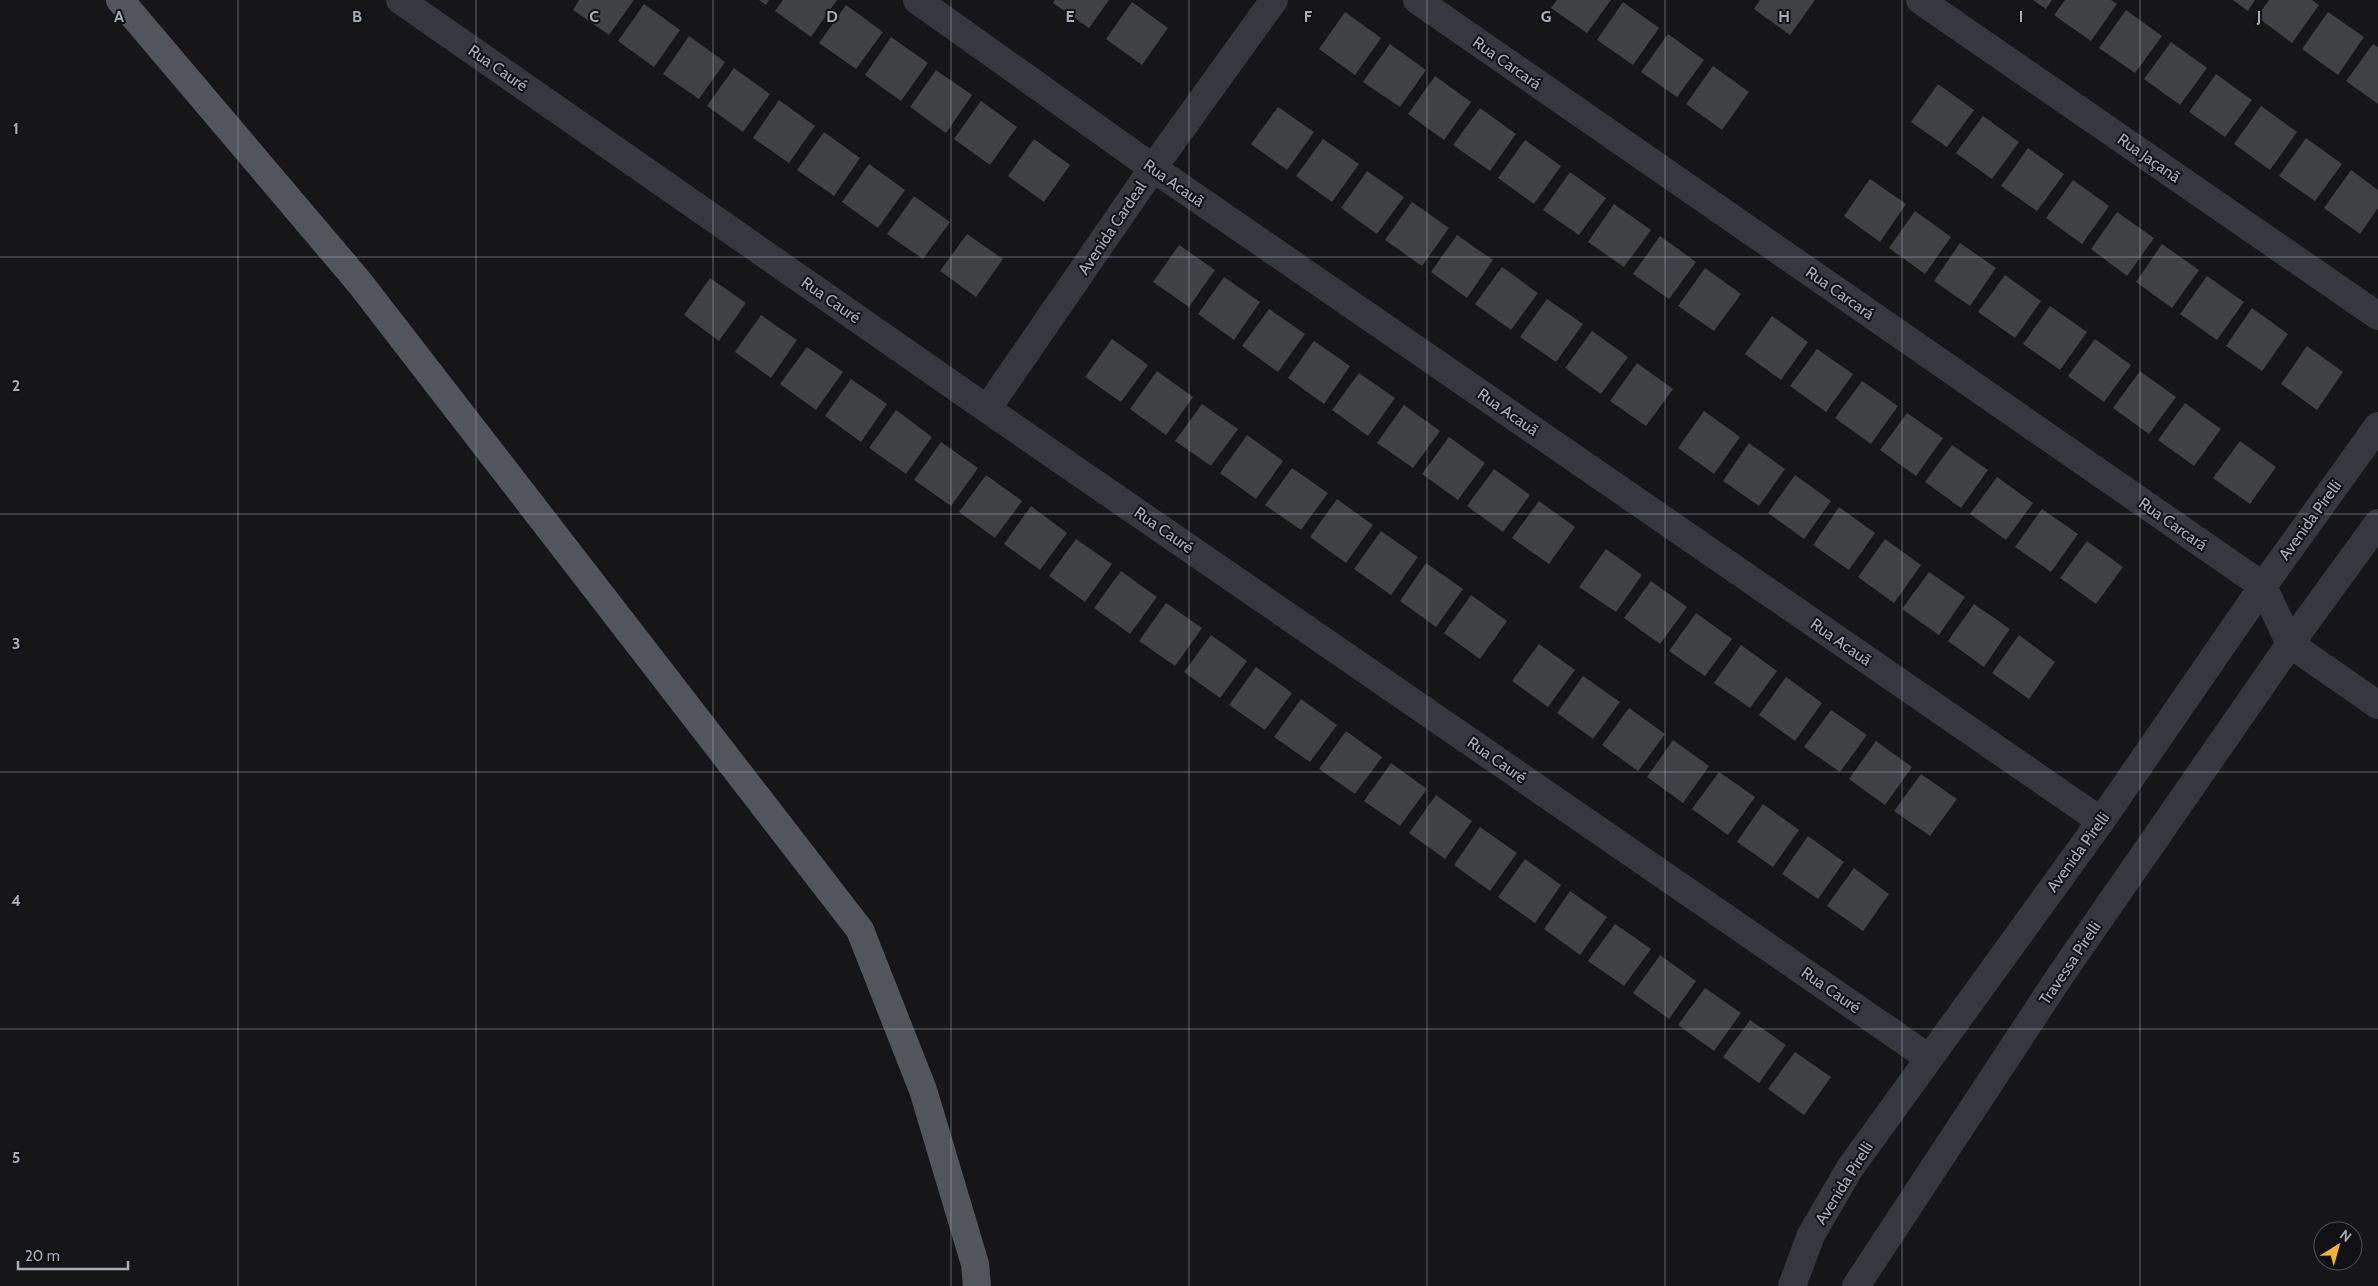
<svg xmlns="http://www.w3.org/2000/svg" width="2378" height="1286" font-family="Cabin,sans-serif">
<rect width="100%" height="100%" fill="#161618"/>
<path fill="#404145" d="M579 0H634L609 35 573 10Z
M759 0H769L766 5Z
M783 0H837L811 37 775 11Z
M1055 0H1109L1089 28 1053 3Z
M1557 0H1611L1587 33 1551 8Z
M1760 0H1815L1790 35 1754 9Z
M2033 0H2052L2046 9Z
M2065 0H2111L2117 4 2091 41 2054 15Z
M2233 0H2255L2248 11Z
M2269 0H2312L2319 5 2292 43 2257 17Z
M1132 2 1168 28 1142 65 1106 39Z
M1623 2 1659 28 1633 65 1597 40Z
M644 4 680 30 654 67 618 41Z
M846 5 883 32 856 69 819 43Z
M2126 10 2162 36 2135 73 2099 48Z
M1345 12 1381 38 1355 75 1319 49Z
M2328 12 2364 37 2338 75 2302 49Z
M1668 34 1704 60 1677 97 1641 72Z
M689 36 725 62 699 99 663 74Z
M891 37 928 63 901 101 865 75Z
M2171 42 2207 68 2180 105 2144 79Z
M1390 44 1426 70 1400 107 1363 82Z
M2373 44 2378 47V104L2346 81Z
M1713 66 1749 92 1722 130 1686 104Z
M734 68 770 94 743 132 707 106Z
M936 70 972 95 946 133 910 107Z
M2216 74 2252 100 2225 137 2189 112Z
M1435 76 1471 102 1444 140 1408 114Z
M1938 84 1974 110 1947 147 1911 122Z
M779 100 815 126 789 163 753 138Z
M981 101 1017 127 990 165 954 139Z
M2261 106 2297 132 2270 170 2234 144Z
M1278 107 1314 132 1287 170 1251 144Z
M1480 108 1516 134 1490 171 1453 145Z
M1983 116 2019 142 1992 179 1956 153Z
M824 132 860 158 834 196 797 170Z
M2306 138 2342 164 2315 201 2279 176Z
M1034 139 1070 165 1044 202 1008 176Z
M1323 139 1359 164 1332 202 1296 176Z
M1525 140 1561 166 1534 204 1498 178Z
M2028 148 2064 174 2037 211 2001 186Z
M869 164 905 190 878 228 842 202Z
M2351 170 2378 190V208L2360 234 2324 208Z
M1367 171 1404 197 1377 234 1341 208Z
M1570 172 1606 198 1579 235 1543 210Z
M1870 179 1906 204 1880 242 1844 216Z
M2073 180 2109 206 2082 244 2046 218Z
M914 196 950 222 923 259 887 234Z
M1412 202 1449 228 1422 266 1385 240Z
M1614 204 1651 230 1624 267 1588 242Z
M1915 211 1951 237 1925 274 1889 248Z
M2117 212 2154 238 2127 276 2091 249Z
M967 234 1003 259 976 297 940 271Z
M1457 235 1493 260 1467 298 1431 272Z
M1660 236 1696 262 1669 299 1633 274Z
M1960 243 1996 268 1970 306 1934 281Z
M2162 244 2199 270 2172 308 2136 282Z
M1179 245 1215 270 1189 307 1153 282Z
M1502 267 1538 293 1511 330 1475 304Z
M1705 268 1741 294 1714 331 1678 306Z
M2005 275 2041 301 2015 338 1978 312Z
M2207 276 2244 302 2217 340 2180 314Z
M1224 277 1260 302 1234 340 1198 314Z
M710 278 746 303 719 341 684 315Z
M1547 299 1583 324 1556 362 1520 337Z
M2050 306 2087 332 2060 370 2023 344Z
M2252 308 2288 334 2262 371 2226 346Z
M1269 309 1305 334 1278 372 1242 346Z
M761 315 797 340 771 378 735 352Z
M1772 316 1808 342 1781 380 1745 354Z
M1592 331 1628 357 1601 394 1565 368Z
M1112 339 1148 365 1121 402 1085 377Z
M2095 339 2131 365 2104 402 2068 376Z
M1314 341 1350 366 1324 404 1288 378Z
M2307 346 2343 372 2317 410 2281 384Z
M807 347 843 372 816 410 780 384Z
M1817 349 1853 374 1826 412 1790 386Z
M1637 363 1673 389 1646 426 1610 401Z
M1157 371 1193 397 1166 435 1130 409Z
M2140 371 2176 397 2149 434 2113 408Z
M1359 373 1395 398 1368 436 1332 410Z
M851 379 887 404 861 442 825 416Z
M1862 381 1898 406 1871 444 1835 418Z
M2185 403 2221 429 2194 466 2158 440Z
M1202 404 1238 429 1211 466 1175 441Z
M1404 405 1440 431 1413 468 1377 443Z
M896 410 932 437 906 474 869 448Z
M1704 411 1740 437 1714 474 1678 448Z
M1907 413 1943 438 1916 476 1880 450Z
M1247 435 1283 461 1256 499 1220 473Z
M1449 437 1485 463 1458 500 1422 474Z
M2240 441 2276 467 2250 504 2213 478Z
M941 442 978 468 951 506 914 480Z
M1749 443 1785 469 1759 506 1723 481Z
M1952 445 1988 470 1961 508 1925 482Z
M1292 468 1328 493 1301 530 1265 505Z
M1494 469 1530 495 1503 532 1467 506Z
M986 475 1022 501 995 538 959 512Z
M1795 475 1831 501 1804 539 1768 513Z
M1997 477 2033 503 2006 540 1970 514Z
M1337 499 1373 525 1346 563 1310 537Z
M1539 501 1575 527 1549 564 1512 538Z
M1031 506 1067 533 1040 570 1004 544Z
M1839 507 1875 533 1849 570 1813 545Z
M2042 509 2078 534 2051 572 2015 547Z
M1381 531 1418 557 1391 595 1354 569Z
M1076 539 1112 564 1085 602 1049 576Z
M1885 539 1921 565 1894 603 1858 577Z
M2087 541 2123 567 2096 604 2060 578Z
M1606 549 1642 575 1616 612 1579 587Z
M1426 563 1463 589 1436 627 1400 601Z
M1121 571 1157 597 1130 634 1094 608Z
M1929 572 1965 597 1939 635 1902 609Z
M1651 581 1687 607 1660 644 1624 618Z
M1471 595 1507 621 1480 659 1444 633Z
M1166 603 1202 628 1175 666 1139 641Z
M1974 604 2010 629 1984 667 1948 641Z
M1696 613 1732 639 1705 676 1669 651Z
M1211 635 1247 661 1220 698 1184 672Z
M2019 635 2055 662 2029 699 1992 673Z
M1539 644 1575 670 1548 707 1512 681Z
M1741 645 1777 671 1750 708 1714 683Z
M1256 667 1292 693 1265 730 1229 705Z
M1583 676 1620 702 1593 739 1557 713Z
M1786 677 1822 703 1795 741 1759 715Z
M1301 699 1337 725 1310 762 1274 737Z
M1629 708 1665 734 1638 771 1602 745Z
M1831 710 1867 735 1840 772 1804 747Z
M1346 731 1382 757 1355 794 1319 769Z
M1673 740 1709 766 1683 803 1647 777Z
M1876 741 1912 767 1885 805 1849 779Z
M1391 763 1427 789 1400 826 1364 801Z
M1719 772 1755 797 1728 835 1692 809Z
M1921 774 1957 799 1930 836 1894 811Z
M1436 795 1472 821 1445 859 1409 833Z
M1763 804 1799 830 1773 867 1737 842Z
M1480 827 1517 853 1490 891 1454 865Z
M1808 836 1844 862 1818 899 1782 874Z
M1525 859 1561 885 1535 923 1498 897Z
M1854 868 1889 894 1863 931 1827 906Z
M1570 891 1607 917 1580 955 1544 929Z
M1615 924 1651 949 1624 986 1588 961Z
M1660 955 1696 981 1669 1019 1633 993Z
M1705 988 1741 1013 1714 1051 1678 1025Z
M1750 1020 1786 1045 1759 1083 1723 1057Z
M1795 1052 1831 1077 1804 1115 1768 1089Z"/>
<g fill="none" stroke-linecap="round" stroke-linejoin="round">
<path stroke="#37383d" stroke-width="28" d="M400 0 987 409 1929 1058
M917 0 1153 168 2101 821
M1417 0 2263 586
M1920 0 2378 316
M987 409 1153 168 1274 0
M2263 586 2290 644
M2290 644 2378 705
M1792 1286 1811 1235 1850 1168 2101 821 2263 586 2378 426
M1856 1286 2062 973 2290 644 2378 523"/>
<path stroke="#53555c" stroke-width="28" d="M120 0 359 282 860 930 923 1090 975 1264 977 1286"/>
</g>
<path fill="none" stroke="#a8adb8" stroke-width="1" stroke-opacity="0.55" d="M238 0V1286M476 0V1286M713 0V1286M951 0V1286M1189 0V1286M1427 0V1286M1665 0V1286M1902 0V1286M2140 0V1286M0 257H2378M0 514H2378M0 772H2378M0 1029H2378"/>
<g text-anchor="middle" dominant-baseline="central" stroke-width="4" stroke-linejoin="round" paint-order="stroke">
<g font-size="16" fill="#a8adb8" stroke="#111113">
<text transform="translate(1507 63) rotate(35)">Rua Carcará</text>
<text transform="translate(498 68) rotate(35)">Rua Cauré</text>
<text transform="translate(2149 158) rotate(35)">Rua Jaçanã</text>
<text transform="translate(1174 183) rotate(35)">Rua Acauã</text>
<text transform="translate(1112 228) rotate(-56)">Avenida Cardeal</text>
<text transform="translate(1840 293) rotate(35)">Rua Carcará</text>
<text transform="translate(831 300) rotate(35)">Rua Cauré</text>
<text transform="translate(1508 412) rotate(35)">Rua Acauã</text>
<text transform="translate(2310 520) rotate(-54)">Avenida Pirelli</text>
<text transform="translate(2173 524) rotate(35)">Rua Carcará</text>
<text transform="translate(1164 530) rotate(35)">Rua Cauré</text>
<text transform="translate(1841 642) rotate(35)">Rua Acauã</text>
<text transform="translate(1497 760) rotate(35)">Rua Cauré</text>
<text transform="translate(2078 852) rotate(-54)">Avenida Pirelli</text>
<text transform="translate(2070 963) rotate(-56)">Travessa Pirelli</text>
<text transform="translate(1831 990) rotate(35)">Rua Cauré</text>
<text transform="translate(1844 1183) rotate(-58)">Avenida Pirelli</text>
</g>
</g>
<g font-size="16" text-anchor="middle" font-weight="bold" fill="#a8adb8" stroke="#111113" stroke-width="4" stroke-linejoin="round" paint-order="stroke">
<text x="119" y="22">A</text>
<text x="357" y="22">B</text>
<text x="594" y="22">C</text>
<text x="832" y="22">D</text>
<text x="1070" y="22">E</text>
<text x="1308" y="22">F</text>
<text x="1546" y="22">G</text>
<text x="1784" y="22">H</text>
<text x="2021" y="22">I</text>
<text x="2259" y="22">J</text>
<text x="16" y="134">1</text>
<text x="16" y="391">2</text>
<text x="16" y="649">3</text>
<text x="16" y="906">4</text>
<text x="16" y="1163">5</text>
</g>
<g transform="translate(2338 1246) rotate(37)"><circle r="24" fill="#111113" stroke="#4d4f55"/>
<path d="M0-4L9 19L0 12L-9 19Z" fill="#f2b134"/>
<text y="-8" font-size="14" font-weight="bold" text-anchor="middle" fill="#a8adb8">N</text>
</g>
<path d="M18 1261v8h110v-8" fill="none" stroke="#a8adb8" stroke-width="2.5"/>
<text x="25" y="1261" font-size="15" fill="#a8adb8" stroke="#111113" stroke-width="4" paint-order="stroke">20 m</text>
</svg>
